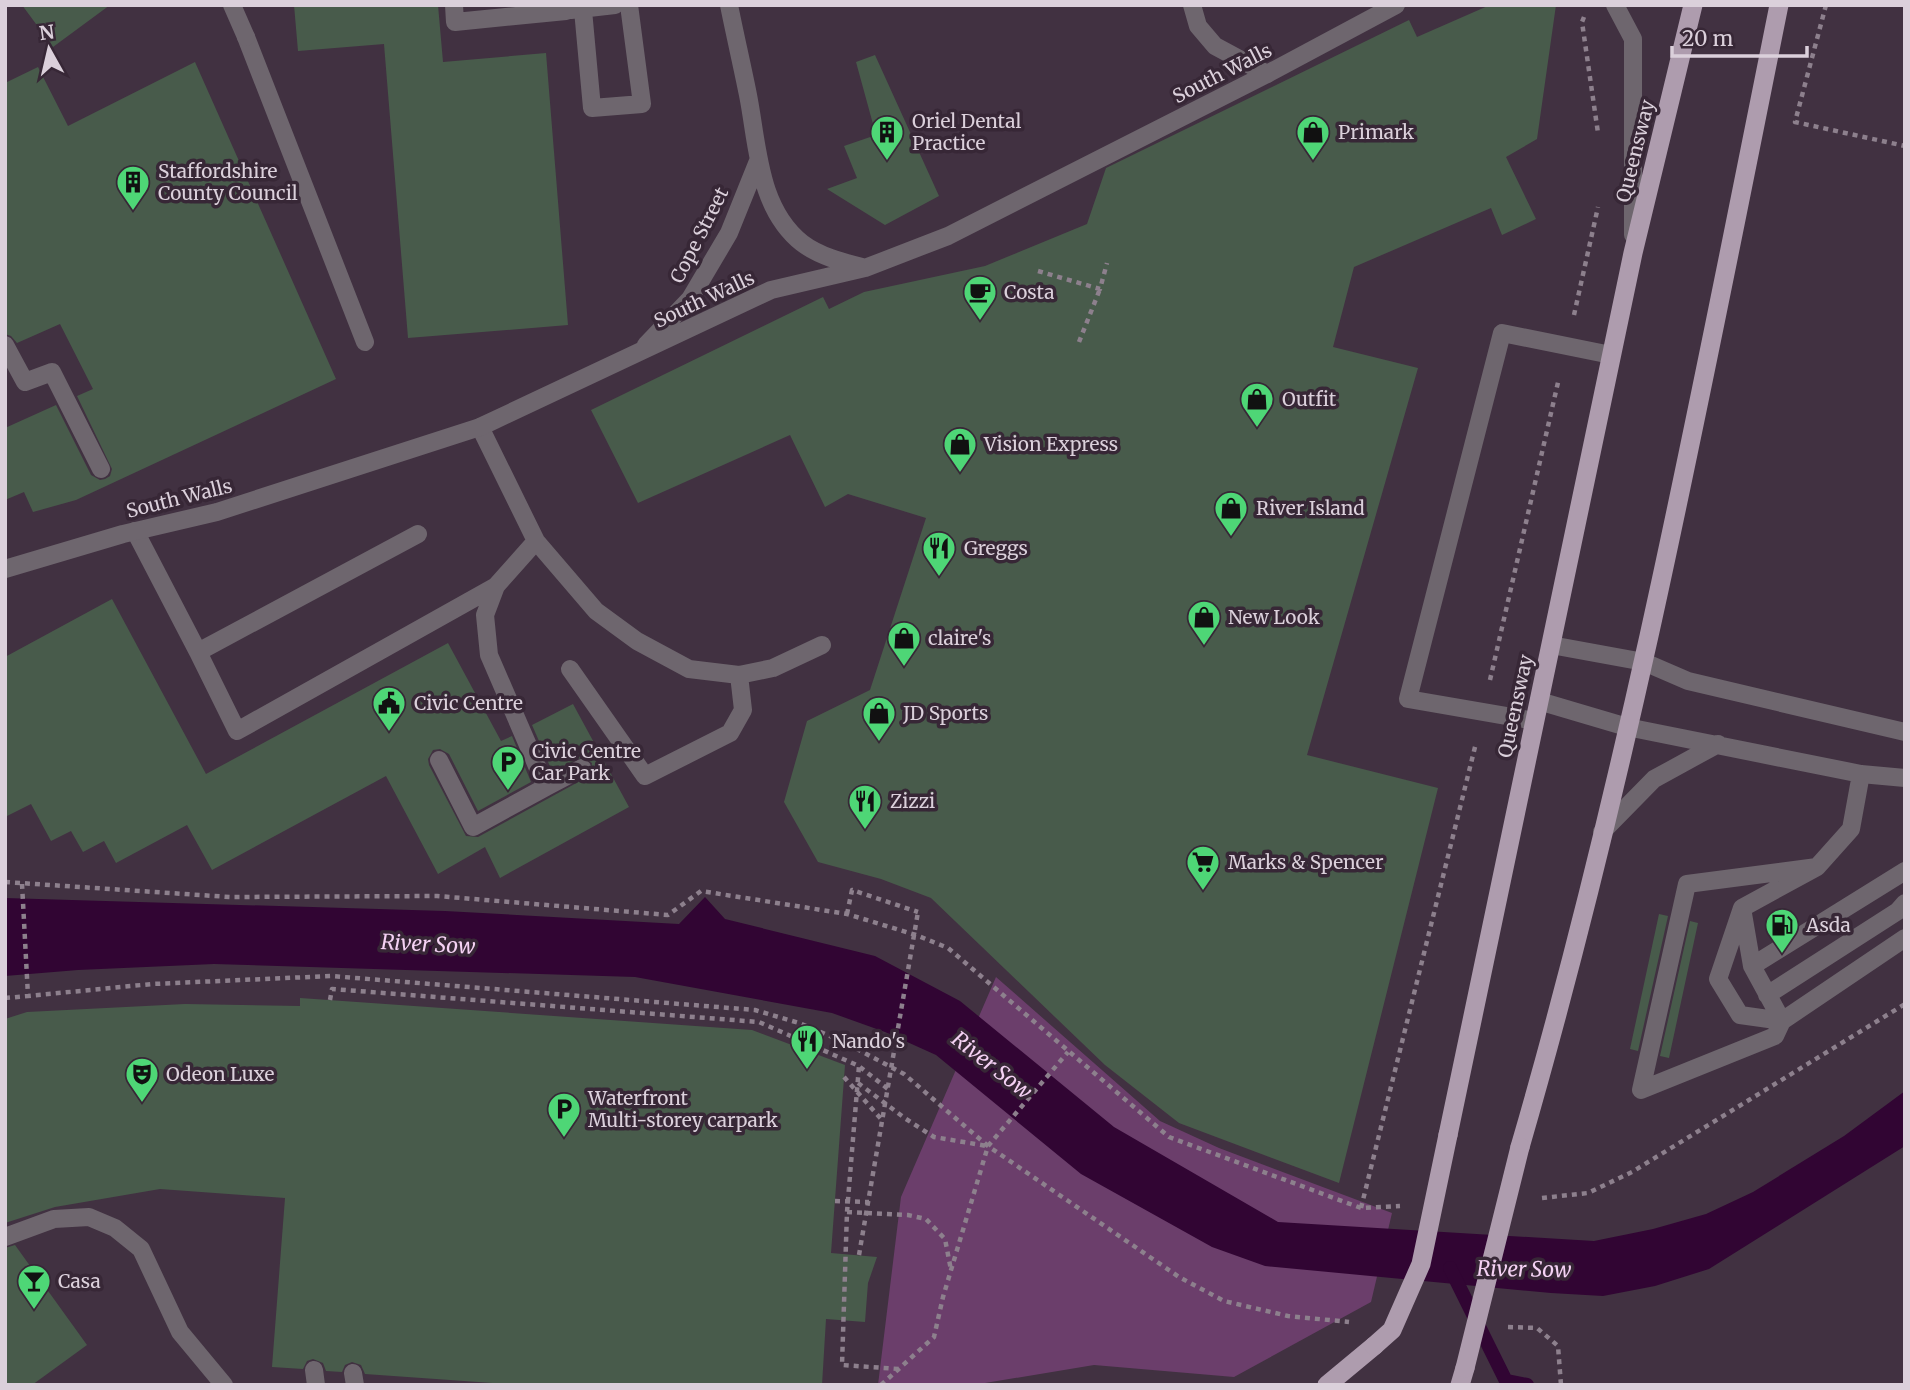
<svg xmlns="http://www.w3.org/2000/svg" width="1910" height="1390" font-family="Merriweather,serif">
<rect width="100%" height="100%" fill="#413141"/>
<path fill="#6b3e6b" d="M996 977 1160 1121 1219 1148 1392 1213 1371 1302 1234 1377 1094 1365 973 1385H878L901 1197Z"/>
<path fill="#310533" d="M705 897 725 919 875 956 960 1001 1114 1127 1278 1222 1594 1241 1653 1229 1706 1214 1753 1192 1844 1136 1905 1091V1146L1709 1269 1655 1286 1603 1296 1551 1293 1265 1266 1212 1247 1081 1174 936 1055 885 1032 832 1013 635 977 214 964 78 970 5 976V898L445 911 679 924Z"/>
<g fill="none" stroke-linecap="round" stroke-linejoin="round">
<path stroke="#310533" stroke-width="14" d="M1450 1268 1506 1381 1527 1385"/>
</g>
<path fill="#485b4b" d="M22 5H110L53 47Z
M294 5H438L443 62 546 53 568 325 408 338 384 44 298 51Z
M1490 5H1556L1537 139 1506 157 1536 219 1502 235 1491 208 1354 267 1333 347 1418 368 1307 755 1438 788 1339 1183 1179 1123 1105 1065 931 898 881 879 818 862 784 802 807 721 870 690 926 518 848 494 825 507 790 435 638 503 591 410 823 297 829 309 864 292 985 266 1087 224 1106 168 1409 20 1417 37Z
M875 55 939 196 885 225 827 189 857 178 844 146 876 135 856 62Z
M195 62 336 379 76 500 33 512 24 492 5 500V428L56 405 91 475 100 480 105 479 110 476 112 469 77 396 93 389 60 324 17 343 11 336 5 334V83L38 67 68 126Z
M112 599 206 774 448 643 501 741 512 736 531 782 478 811 449 754 440 749 433 750 428 759 429 765 466 836 478 837 591 775 592 763 583 757 552 771 532 725 573 704 629 807 500 878 485 847 438 874 386 776 212 870 187 825 116 863 104 841 83 852 71 831 51 841 31 804 5 817V657Z
M1659 914 1668 916 1638 1051 1630 1049Z
M1690 921 1698 923 1669 1058 1660 1056Z
M300 998 752 1030 845 1065 831 1253 877 1257 868 1283 865 1322 826 1319 822 1385H520L365 1374 361 1365 352 1362 345 1365 342 1372 326 1371 323 1363 313 1359 307 1361 303 1369 272 1367 285 1198 160 1189 55 1207 5 1223V1019L27 1012 185 1004 300 1006Z
M15 1245 87 1345 32 1385H5V1248Z"/>
<g fill="none" stroke-linecap="round" stroke-linejoin="round">
<path stroke="#8d808d" stroke-width="4.5" stroke-dasharray="5 5" stroke-linecap="butt" d="M1826 5 1795 122 1905 146
M1584 17 1582 22 1598 133
M1038 271 1100 289 1107 263
M1574 315 1598 207
M1079 342 1100 289
M1490 680 1559 378
M5 882 230 897 437 896 668 915 701 891 847 914 916 935 948 948 1169 1137 1361 1208 1400 1206
M22 884 28 996 152 984 331 976 755 1010 799 1023 842 1041 904 1074 988 1146 1179 1277 1224 1301 1288 1316 1349 1322
M847 914 852 890 918 912
M5 998 28 996
M330 1000 332 989 759 1022 859 1066 847 1212 842 1365 899 1369
M860 1067 888 1089
M858 1083 906 1119 934 1137 987 1146
M1542 1198 1588 1193 1632 1172 1905 1004
M1361 1208 1476 743
M847 1212 908 1215 926 1219 945 1239 951 1270
M1508 1327 1537 1328 1558 1346 1561 1385
M881 1385 934 1337 943 1297 988 1146 1068 1052"/>
<path stroke="#6e666e" stroke-width="18" d="M454 5 455 22 566 11
M571 10 615 5
M583 10 592 108 642 104 629 5
M246 37 365 342
M135 531 198 652 418 534
M536 541 596 611 637 641 689 669 739 675 773 668 822 645
M1551 645 1644 662 1688 681 1905 732
M198 652 237 731 496 586 536 541 480 427
M570 669 645 776 730 733 743 710 739 675
M1539 701 1627 727 1861 774 1905 778
M1535 721 1408 699 1502 333 1611 355
M439 760 473 827 546 787 489 655 485 615 496 586
M1861 774 1851 829 1817 867 1742 908 1718 979 1740 1015 1782 1021 1905 938
M546 787 582 768
M1602 832 1654 779 1718 744
M1742 908 1752 966 1782 1021 1775 1036 1641 1090 1687 884 1817 867
M1752 966 1905 871
M1767 995 1898 911 1905 903
M314 1370 316 1385
M353 1373 355 1385"/>
<path stroke="#6e666e" stroke-width="18" d="M5 345 25 382 52 372 101 469"/>
<path stroke="#6e666e" stroke-width="18" d="M232 5 246 37
M1192 5 1198 26 1215 46 1267 74
M1615 5 1633 39V235
M5 1237 54 1219 89 1217 115 1228 141 1249 180 1332 224 1385"/>
<path stroke="#6e666e" stroke-width="18" d="M729 5C735 35 742 65 748 95 758 146 758 208 802 243 819 256 842 262 862 267
M646 345 690 299 729 233 758 161
M5 569 123 534 217 512 480 427 771 290 865 268 948 236 1267 74 1396 5"/>
<path stroke="#ae9cae" stroke-width="19" d="M1448 1135 1633 253 1693 5
M1520 1147C1629 772 1702 388 1779 5
M1327 1385 1374 1346
M1460 1385 1465 1368"/>
<path stroke="#8d808d" stroke-width="4.5" stroke-dasharray="5 5" stroke-linecap="butt" d="M844 1077 882 1120
M835 1201 869 1202
M859 1255 918 912"/>
<path stroke="#ae9cae" stroke-width="19" d="M1374 1346 1392 1330 1421 1264 1448 1135
M1465 1368 1520 1147"/>
</g>
<defs>
<symbol id="building-pin" viewBox="-11 -11 22 30"><path d="M0 17L-7.5 6A9.5 9.5 0 1 1 7.5 6Z" fill="#4ed676" stroke="#372736"/><path d="M-4-6H4V6H1V3H-1V6H-4ZM-2.5-4.3h1.7v1.8h-1.7ZM.8-4.3h1.7v1.8H.8ZM-2.5-1h1.7V.8h-1.7ZM.8-1h1.7V.8H.8Z" fill="#111"/></symbol>
<symbol id="shop-pin" viewBox="-11 -11 22 30"><path d="M0 17L-7.5 6A9.5 9.5 0 1 1 7.5 6Z" fill="#4ed676" stroke="#372736"/><path d="M-5-2.5h2.3a2.7 3.5 0 0 1 5.4 0H5L5.5 6h-11ZM-1.5-2.5h3a1.5 2.3 0 0 0-3 0Z" fill="#111"/></symbol>
<symbol id="cafe-pin" viewBox="-11 -11 22 30"><path d="M0 17L-7.5 6A9.5 9.5 0 1 1 7.5 6Z" fill="#4ed676" stroke="#372736"/><path d="M-5.5-4.5H6V0H3Q3 3.5 0 3.5H-2.5Q-5.5 3.5-5.5 0ZM3-3.2v2h1.7v-2ZM-6 4.5H4V6H-6Z" fill="#111"/></symbol>
<symbol id="restaurant-pin" viewBox="-11 -11 22 30"><path d="M0 17L-7.5 6A9.5 9.5 0 1 1 7.5 6Z" fill="#4ed676" stroke="#372736"/><path d="M-5-6h1v4h1v-4h1v4h1v-4h1v5L-1.5 .5V6h-2V.5L-5-1ZM5-6V6H3V1.5H1.5Q1.5-4 5-6Z" fill="#111"/></symbol>
<symbol id="civic-pin" viewBox="-11 -11 22 30"><path d="M0 17L-7.5 6A9.5 9.5 0 1 1 7.5 6Z" fill="#4ed676" stroke="#372736"/><path d="M-.6-6.5H3V-4.5H.6V-3L4-1V1h2V6H-6V1h2V-1L-.6-3ZM-1.2 2.5V6h2.4V2.5Z" fill="#111"/></symbol>
<symbol id="parking-pin" viewBox="-11 -11 22 30"><path d="M0 17L-7.5 6A9.5 9.5 0 1 1 7.5 6Z" fill="#4ed676" stroke="#372736"/><path d="M-3.5-5.5H1a3.5 3.5 0 0 1 0 7H-1V5.5H-3.5ZM-1-3.4V-.6H.8a1.4 1.4 0 0 0 0-2.8Z" fill="#111"/></symbol>
<symbol id="supermarket-pin" viewBox="-11 -11 22 30"><path d="M0 17L-7.5 6A9.5 9.5 0 1 1 7.5 6Z" fill="#4ed676" stroke="#372736"/><path d="M-6-5.5h2.5l.6 2H6L4.5 2H-2.5L-4.4-4H-6ZM-1.5 3.2a1.3 1.3 0 1 0 .1 0ZM3 3.2a1.3 1.3 0 1 0 .1 0Z" fill="#111"/></symbol>
<symbol id="fuel-pin" viewBox="-11 -11 22 30"><path d="M0 17L-7.5 6A9.5 9.5 0 1 1 7.5 6Z" fill="#4ed676" stroke="#372736"/><path d="M-5.5-6h7V0h2V4h1.3V-2.5L3-4.5l.8-.8L6-3V5H2.5V1h-1V6h-7ZM-4.2-4.7v3.2H.2V-4.7Z" fill="#111"/></symbol>
<symbol id="theatre-pin" viewBox="-11 -11 22 30"><path d="M0 17L-7.5 6A9.5 9.5 0 1 1 7.5 6Z" fill="#4ed676" stroke="#372736"/><path d="M-5-5.5Q0-4 5-5.5V0Q5 5 0 6Q-5 5-5 0ZM-3.3-2.5H-1v1.5H-3.3ZM1-2.5H3.3v1.5H1ZM-2.8 1Q0 5.5 2.8 1Z" fill="#111"/></symbol>
<symbol id="bar-pin" viewBox="-11 -11 22 30"><path d="M0 17L-7.5 6A9.5 9.5 0 1 1 7.5 6Z" fill="#4ed676" stroke="#372736"/><path d="M-6-5H6L.8 .8V4.5H3.5V6h-7V4.5H-.8V.8Z" fill="#111"/></symbol>
</defs>
<g fill-rule="evenodd">
<use href="#building-pin" x="868" y="113" width="38" height="52"/>
<use href="#shop-pin" x="1294" y="113" width="38" height="52"/>
<use href="#building-pin" x="114" y="163" width="38" height="52"/>
<use href="#cafe-pin" x="961" y="273" width="38" height="52"/>
<use href="#shop-pin" x="1238" y="380" width="38" height="52"/>
<use href="#shop-pin" x="941" y="425" width="38" height="52"/>
<use href="#shop-pin" x="1212" y="489" width="38" height="52"/>
<use href="#restaurant-pin" x="920" y="529" width="38" height="52"/>
<use href="#shop-pin" x="1185" y="598" width="38" height="52"/>
<use href="#shop-pin" x="885" y="619" width="38" height="52"/>
<use href="#civic-pin" x="370" y="684" width="38" height="52"/>
<use href="#shop-pin" x="860" y="694" width="38" height="52"/>
<use href="#parking-pin" x="489" y="743" width="38" height="52"/>
<use href="#restaurant-pin" x="846" y="782" width="38" height="52"/>
<use href="#supermarket-pin" x="1184" y="843" width="38" height="52"/>
<use href="#fuel-pin" x="1763" y="906" width="38" height="52"/>
<use href="#restaurant-pin" x="788" y="1022" width="38" height="52"/>
<use href="#theatre-pin" x="123" y="1055" width="38" height="52"/>
<use href="#parking-pin" x="545" y="1090" width="38" height="52"/>
<use href="#bar-pin" x="15" y="1262" width="38" height="52"/>
</g>
<g text-anchor="middle" dominant-baseline="central" stroke-width="7" stroke-linejoin="round" paint-order="stroke">
<g font-size="19" fill="#dbd0db" stroke="#372736">
<text transform="translate(1222 73) rotate(-27)">South Walls</text>
<text transform="translate(1635 151) rotate(-76)">Queensway</text>
<text transform="translate(699 235) rotate(-63)">Cope Street</text>
<text transform="translate(704 299) rotate(-25)">South Walls</text>
<text transform="translate(179 498) rotate(-14)">South Walls</text>
<text transform="translate(1515 706) rotate(-78)">Queensway</text>
</g>
<g font-size="19" fill="#dbd0db" stroke="#372736" text-anchor="start">
<text x="912" y="121">Oriel Dental<tspan x="912" dy="22">Practice</tspan></text>
<text x="1338" y="132">Primark</text>
<text x="158" y="171">Staffordshire<tspan x="158" dy="22">County Council</tspan></text>
<text x="1004" y="292">Costa</text>
<text x="1282" y="399">Outfit</text>
<text x="984" y="444">Vision Express</text>
<text x="1256" y="508">River Island</text>
<text x="964" y="548">Greggs</text>
<text x="1228" y="617">New Look</text>
<text x="928" y="638">claire's</text>
<text x="414" y="703">Civic Centre</text>
<text x="903" y="713">JD Sports</text>
<text x="532" y="751">Civic Centre<tspan x="532" dy="22">Car Park</tspan></text>
<text x="890" y="801">Zizzi</text>
<text x="1228" y="862">Marks &amp; Spencer</text>
<text x="1806" y="925">Asda</text>
<text x="832" y="1041">Nando's</text>
<text x="166" y="1074">Odeon Luxe</text>
<text x="588" y="1098">Waterfront<tspan x="588" dy="22">Multi-storey carpark</tspan></text>
<text x="58" y="1281">Casa</text>
</g>
<g font-size="21" font-style="italic" fill="#f5d2f4" stroke="#372736">
<text transform="translate(428 944) rotate(3)">River Sow</text>
<text transform="translate(992 1065) rotate(38)">River Sow</text>
<text transform="translate(1524 1269) rotate(1)">River Sow</text>
</g>
</g>
<rect width="1910" height="1390" fill="none" stroke="#dbd0db" stroke-width="14"/>
<g transform="translate(49 49) rotate(352)" stroke="#372736" stroke-width="5" paint-order="stroke">
<path d="M0-5L12 26L0 18L-12 26Z" fill="#dbd0db"/>
<text y="-10" font-size="19" font-weight="bold" text-anchor="middle" fill="#dbd0db">N</text>
</g>
<path d="M1672 46v10h135v-10" fill="none" stroke="#dbd0db" stroke-width="3.5"/>
<text x="1682" y="46" font-size="21" fill="#dbd0db" stroke="#372736" stroke-width="5" paint-order="stroke">20 m</text>
</svg>
